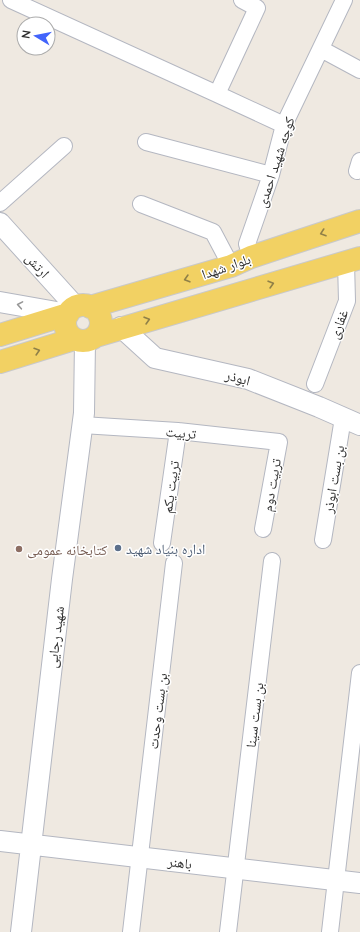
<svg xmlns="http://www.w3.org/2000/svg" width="360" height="932" font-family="Lato,'Noto Naskh Arabic',sans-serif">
<rect width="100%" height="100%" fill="#efe9e1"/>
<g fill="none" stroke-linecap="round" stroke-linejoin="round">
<defs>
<path id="minor" d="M11 0 217 94
M242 0 257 8 217 94 284 125
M321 49 360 70
M146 142 271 175
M357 171 360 161
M0 203 64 146
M141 204 213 232 231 266
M251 257 247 244 271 175 284 125 344 0
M315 384 347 301 346 262
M82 425 178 431 279 442 263 529
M323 540 343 418
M162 543 178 431
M131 932 174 563
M228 932 272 561
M330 932 360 673"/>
<path id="tertiary" d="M0 223 75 306
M0 302 68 314
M121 327 155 358 248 379 319 407 360 425
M0 841 360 883
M21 932 62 579 84 413 85 341"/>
<path id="primary" d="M65 323a18 18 0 1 1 36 0a18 18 0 1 1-36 0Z
M90 307 231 266 251 257 360 221
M0 335 68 314
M96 336 360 258
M0 362 74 339"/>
</defs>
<use href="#minor" stroke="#b4b7c1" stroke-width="18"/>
<use href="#tertiary" stroke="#b4b7c1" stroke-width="22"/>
<use href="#primary" stroke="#c9c9c9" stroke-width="24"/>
<use href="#minor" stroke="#fff" stroke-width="16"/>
<use href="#tertiary" stroke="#fff" stroke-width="20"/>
<use href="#primary" stroke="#f2d163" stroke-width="22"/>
</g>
<defs><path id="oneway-chevron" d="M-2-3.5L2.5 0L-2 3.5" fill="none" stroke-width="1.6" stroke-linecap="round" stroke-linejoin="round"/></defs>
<g stroke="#908048">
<use href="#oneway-chevron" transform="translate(323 233) rotate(161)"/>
<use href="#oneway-chevron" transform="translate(187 279) rotate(164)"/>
<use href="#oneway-chevron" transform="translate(271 284) rotate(-16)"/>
<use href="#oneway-chevron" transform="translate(147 320) rotate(-16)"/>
<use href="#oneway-chevron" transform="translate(37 351) rotate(-17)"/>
</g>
<use stroke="#969696" href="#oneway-chevron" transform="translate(20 305) rotate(-170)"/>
<circle fill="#5c6f8a" stroke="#fff" stroke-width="1.5" cx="118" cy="548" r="4"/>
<circle fill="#8d6e63" stroke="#fff" stroke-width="1.5" cx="19" cy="549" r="4"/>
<g text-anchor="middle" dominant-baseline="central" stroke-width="3" stroke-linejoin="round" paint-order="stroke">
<g font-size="14" fill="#2e2e2e" stroke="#fff">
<text transform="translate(275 162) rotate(-72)">کوچه شهید احمدی</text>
<text transform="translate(38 265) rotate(48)">ارتش</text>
<text transform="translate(226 266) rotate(-19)">بلوار شهدا</text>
<text transform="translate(338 324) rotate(-69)">غفاری</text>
<text transform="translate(238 377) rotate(15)">ابوذر</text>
<text transform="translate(181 432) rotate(5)">تربیت</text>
<text transform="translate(333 479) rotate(-80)">بن بست ابوذر</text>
<text transform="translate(271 485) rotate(-80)">تربیت دوم</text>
<text transform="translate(170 487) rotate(-82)">تربیت یکم</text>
<text transform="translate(55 637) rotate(-83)">شهید رجایی</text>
<text transform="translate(157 711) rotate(-83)">بن بست وحدت</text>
<text transform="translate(254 715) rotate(-83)">بن بست سینا</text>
<text transform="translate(180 862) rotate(7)">باهنر</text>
</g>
<g font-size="14" fill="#4e5e75" stroke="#fff" text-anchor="start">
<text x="126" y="548">اداره بنیاد شهید</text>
</g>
<g font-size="14" fill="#785e54" stroke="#fff" text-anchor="start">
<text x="27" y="549">کتابخانه عمومی</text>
</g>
</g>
<g transform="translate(36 36) rotate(280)"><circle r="19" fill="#ffffff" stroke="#ababab"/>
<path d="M0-3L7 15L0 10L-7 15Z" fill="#4264fb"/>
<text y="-6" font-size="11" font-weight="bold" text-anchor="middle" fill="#2e2e2e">N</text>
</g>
</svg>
